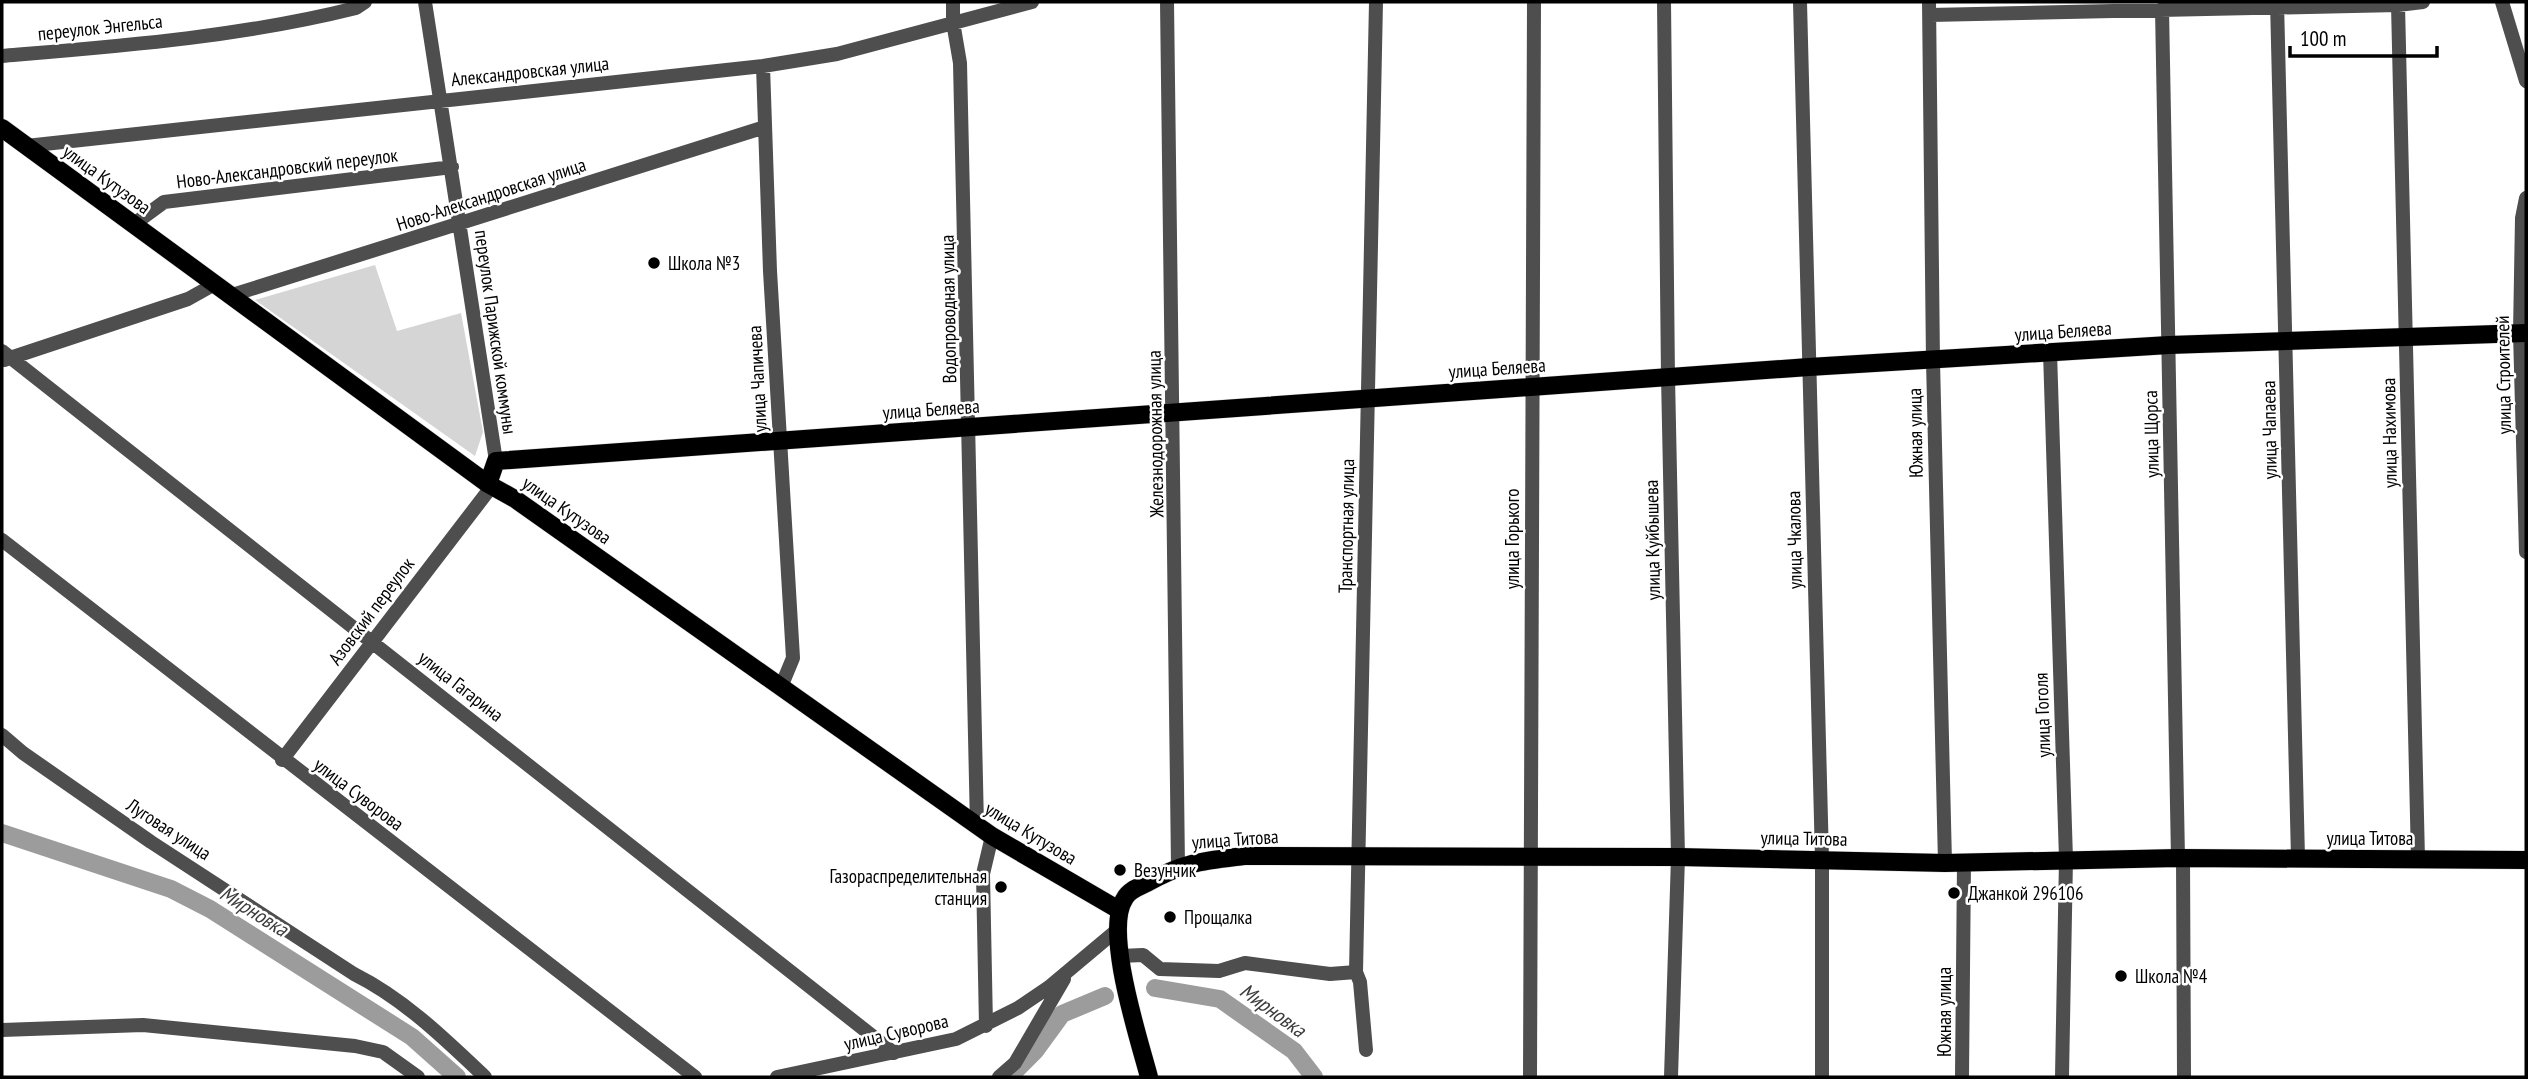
<svg xmlns="http://www.w3.org/2000/svg" width="2528" height="1079" font-family="'PT Sans Narrow',sans-serif">
<rect width="100%" height="100%" fill="#fff"/>
<path fill="#d5d5d5" d="M375 265 397 331 461 313 483 432 475 456 255 300Z"/>
<g fill="none" stroke-linecap="round" stroke-linejoin="round">
<path stroke="#9c9c9c" stroke-width="18" d="M2 833 171 889 210 909 412 1037 457 1077
M1155 988 1220 999 1294 1051 1314 1077
M1009 1077 1035 1051 1062 1014 1105 996"/>
<defs>
<path id="major" d="M2 128 488 484 515 499 992 836 1119 910
M488 484 496 461 1809 367 2169 345 2526 333
M1149 1077C1139 1039 1103 930 1125 898 1129 890 1139 887 1147 883 1184 862 1203 861 1244 856L1678 857 1945 863 2178 858 2526 860"/>
</defs>
<use href="#major" stroke="#dbdbdb" stroke-width="19"/>
<path stroke="#4e4e4e" stroke-width="14" d="M425 2 496 461
M953 2V22L960 63 977 826
M1167 2 1178 866
M1664 2 1668 377 1678 857 1671 1077
M1800 2 1822 859V1077
M1929 2 1933 361 1945 863
M2277 2 2298 858
M2502 2 2526 81
M2398 5 2418 859
M2162 9 2178 858
M1930 15 2398 5 2423 2
M2 56C121 46 240 37 356 8L365 2
M763 66 770 271 793 658 781 687
M26 146 763 66 837 54 1032 2
M2526 198 2522 218 2520 333 2526 552
M134 224 164 202 452 167
M229 296 765 127
M2 351 894 1053
M2050 352 2066 859 2062 1077
M4 360 188 299 213 285
M2 540 695 1077
M2 735 23 753 151 842 354 974C404 999 445 1039 485 1077
M282 760 492 486
M2183 858 2184 1077
M1120 956 1143 955 1160 969 1219 971 1245 963 1330 974 1356 972
M986 1026 983 874 992 836
M2 1030 143 1025 355 1046 383 1052 418 1077
M1366 1050 1360 982 1356 972 1376 2
M777 1077 956 1039 1018 1008 1049 987 1117 930
M999 1077 1015 1063 1064 979
M1530 1077 1534 2
M1962 1077 1964 862"/>
<use href="#major" stroke="#000" stroke-width="18"/>
</g>
<g fill="#000" stroke="#fff" stroke-width="2.5">
<circle cx="654" cy="263" r="7"/>
<circle cx="1120" cy="870" r="7"/>
<circle cx="1001" cy="887" r="7"/>
<circle cx="1954" cy="893" r="7"/>
<circle cx="1170" cy="917" r="7"/>
<circle cx="2121" cy="976" r="7"/>
</g>
<g text-anchor="middle" dominant-baseline="central" stroke-width="5" stroke-linejoin="round" paint-order="stroke">
<g font-size="19" fill="#000" stroke="#fff">
<text transform="translate(100 27) rotate(-6)">переулок Энгельса</text>
<text transform="translate(530 71) rotate(-6)">Александровская улица</text>
<text transform="translate(287 168) rotate(-7)">Ново-Александровский переулок</text>
<text transform="translate(107 179) rotate(36)">улица Кутузова</text>
<text transform="translate(491 194) rotate(-18)">Ново-Александровская улица</text>
<text transform="translate(948 309) rotate(-91)">Водопроводная улица</text>
<text transform="translate(2063 331) rotate(-4)">улица Беляева</text>
<text transform="translate(496 332) rotate(82)">переулок Парижской коммуны</text>
<text transform="translate(1497 368) rotate(-4)">улица Беляева</text>
<text transform="translate(2503 375) rotate(-91)">улица Строителей</text>
<text transform="translate(757 379) rotate(-93)">улица Чапичева</text>
<text transform="translate(931 409) rotate(-4)">улица Беляева</text>
<text transform="translate(2269 430) rotate(-91)">улица Чапаева</text>
<text transform="translate(1915 433) rotate(-91)">Южная улица</text>
<text transform="translate(2389 433) rotate(-91)">улица Нахимова</text>
<text transform="translate(1155 434) rotate(-91)">Железнодорожная улица</text>
<text transform="translate(2151 434) rotate(-91)">улица Щорса</text>
<text transform="translate(567 510) rotate(35)">улица Кутузова</text>
<text transform="translate(1346 526) rotate(-89)">Транспортная улица</text>
<text transform="translate(1512 539) rotate(-90)">улица Горького</text>
<text transform="translate(1652 540) rotate(-91)">улица Куйбышева</text>
<text transform="translate(1794 540) rotate(-91)">улица Чкалова</text>
<text transform="translate(371 611) rotate(-53)">Азовский переулок</text>
<text transform="translate(461 686) rotate(38)">улица Гагарина</text>
<text transform="translate(2042 715) rotate(-92)">улица Гоголя</text>
<text transform="translate(359 794) rotate(37)">улица Суворова</text>
<text transform="translate(169 829) rotate(33)">Луговая улица</text>
<text transform="translate(1031 833) rotate(31)">улица Кутузова</text>
<text transform="translate(1804 838) rotate(1)">улица Титова</text>
<text x="2370" y="838">улица Титова</text>
<text transform="translate(1235 839) rotate(-4)">улица Титова</text>
<text transform="translate(1944 1012) rotate(-90)">Южная улица</text>
<text transform="translate(896 1032) rotate(-13)">улица Суворова</text>
</g>
<g font-size="19" fill="#000" stroke="#fff" text-anchor="start">
<text x="668" y="263">Школа №3</text>
<text x="1134" y="870">Везунчик</text>
<text x="987" y="876" text-anchor="end">Газораспределительная<tspan x="987" dy="22">станция</tspan></text>
<text x="1968" y="893">Джанкой 296106</text>
<text x="1184" y="917">Прощалка</text>
<text x="2135" y="976">Школа №4</text>
</g>
<g font-size="21" font-style="italic" fill="#3d3d3d" stroke="#fff">
<text transform="translate(254 911) rotate(32)">Мирновка</text>
<text transform="translate(1273 1010) rotate(36)">Мирновка</text>
</g>
</g>
<rect width="2528" height="1079" fill="none" stroke="#000000" stroke-width="7"/>
<path d="M2290 46v10h147v-10" fill="none" stroke="#000000" stroke-width="3.5"/>
<text x="2300" y="46" font-size="21" fill="#000000" stroke="#ffffff" stroke-width="5" paint-order="stroke">100 m</text>
</svg>
